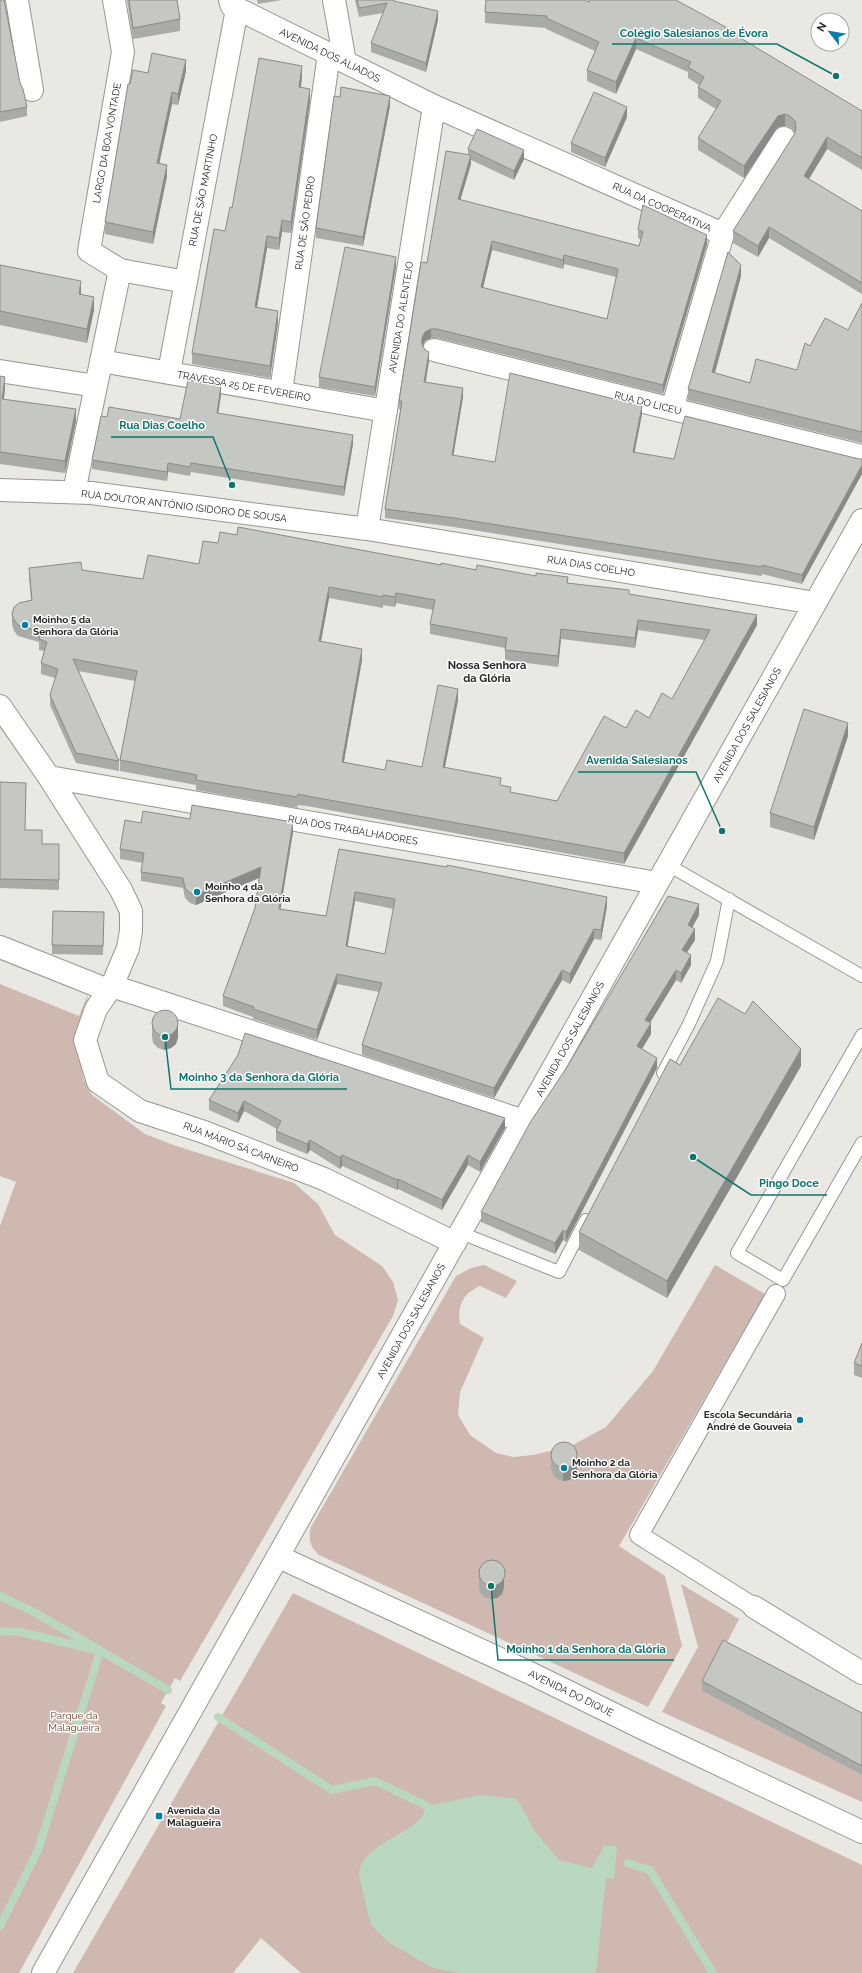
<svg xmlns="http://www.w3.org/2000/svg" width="862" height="1973" font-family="Raleway,sans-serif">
<rect width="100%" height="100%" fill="#e9e8e3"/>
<path fill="#ceb8b0" d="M0 984 79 1016 88 994 79 1056 84 1080 92 1095 145 1134 176 1146 294 1183 318 1204 335 1235 382 1266 393 1282 398 1300 393 1316 180 1681 175 1678 161 1703 166 1706 19 1973H0V1226L16 1182 0 1176Z
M484 1265 517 1281 506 1298 480 1286C463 1293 457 1306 460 1324L484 1338 460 1392 458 1415 470 1435 496 1453 513 1457 533 1455 571 1446 606 1427 653 1371 715 1265 765 1294 619 1546 665 1576 682 1646 648 1707 319 1555C310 1547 308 1539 311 1527L456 1276 471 1268Z
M681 1584 739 1619 702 1691 862 1775V1802L662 1712 698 1647Z
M293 1593 862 1865V1973H301L261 1938 233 1973H73Z"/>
<path fill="#bad7bf" d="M481 1795 517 1799 536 1833 559 1860 592 1868 604 1846H617L614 1879 606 1878 596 1973H459L433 1968 388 1942 371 1925 359 1876C358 1848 403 1837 419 1820 423 1817 425 1811 427 1806Z"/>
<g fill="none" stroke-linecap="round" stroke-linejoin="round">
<path stroke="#bad7bf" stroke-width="8" d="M0 1596 34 1612 168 1690
M0 1631 20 1632 100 1651 38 1850 0 1926
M218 1717 332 1790 375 1781 427 1806 434 1814
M628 1863 650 1870 713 1973"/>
<defs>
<path id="service" d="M668 865 862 976
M862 1035 737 1253 783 1280 862 1143
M663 1073 689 1024 717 961 729 899
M461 1233 559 1272 586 1220"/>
<path id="pedestrian" d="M754 1607 639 1535 776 1294"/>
<path id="minor" d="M17 0 32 90
M114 0 123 52 89 251 120 270
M230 0 232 6 434 106 723 234 672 409
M334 0 345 62
M723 234 784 138
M434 350 862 456
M101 361 386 411
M0 371 96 386
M169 372 237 9
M281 392 329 54
M0 490 91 493 367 529 815 603
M74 492 120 270 186 282
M367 529 434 106
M0 706 49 777 121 890 131 911V931L128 948 112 986 96 1009 85 1040 98 1082 140 1111 204 1132 324 1179 455 1243
M49 777 657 883
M0 947 108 990
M112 986 524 1121
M279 1557 528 1672 646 1730 862 1832
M754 1607 862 1673
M43 1973 862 520"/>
</defs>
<use href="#service" stroke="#979691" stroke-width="14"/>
<use href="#pedestrian" stroke="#979691" stroke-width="20"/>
<use href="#minor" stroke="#979691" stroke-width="24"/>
<use href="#service" stroke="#fff" stroke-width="12"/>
<use href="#pedestrian" stroke="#fff" stroke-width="18"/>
<use href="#minor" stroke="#fff" stroke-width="22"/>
</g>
<path fill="#a9aba7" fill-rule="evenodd" d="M0 0 20 83 27 107V116L0 122Z
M127 0H177L180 19V31L133 39Z
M257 0H282L258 4Z
M355 0H394V1L438 20 426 72 371 52V43L383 13 359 17Z
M589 2 742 39 862 111V170L827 149 809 179 862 211V294L769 238 758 257 733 243V231L795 133V132L790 127 785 126 778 127 744 178 698 150V138L716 109 698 98V87L699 85 688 78V72L636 49 616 94 587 81V70L595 51 546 29V28L485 23V12Z
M186 71 178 105 172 104 159 163 167 176 153 244 105 234V222L130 84 148 73Z
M302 77 301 88 310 101 291 233 282 232 279 250 267 248 257 307 278 323 270 378 192 364V353L232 208Z
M340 97 390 106 363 246 316 238V228Z
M627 117 605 167 571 152V143Z
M468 149 524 159 514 180 471 160V164L460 200 639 246 641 240 638 238V229L707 244 663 394 437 338H431L425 341 423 346 429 361 426 382 463 397 453 456 495 462 642 414 634 453 674 459H859L802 584 762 574V576L715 569 454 527 385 518V509L401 410 399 409V401L427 263 468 154ZM492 250 563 269 564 264 616 277 607 319 483 288Z
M0 265 81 294 94 310 87 343 0 325Z
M396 266 375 396 319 387V377Z
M741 276 715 373 750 383 797 370 810 346 848 330 862 303V443L688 400V389Z
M0 376 5 389 4 399 76 421 65 473 0 464Z
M221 395 218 413 353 444 344 496 191 472 190 476 168 472 167 481 92 469V460L107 417 180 419Z
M237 535 568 583 629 594 757 625 624 864 307 806 298 805 297 808 196 790V785L120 771V760L135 681 78 671 119 761V771L76 763 50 705V695L55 678 41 674V663L44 651 39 650V642L18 636 14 631 12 624V614L31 600 29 578V568L82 570 143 579 199 564 218 543ZM329 598 383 608V605L395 607 396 603 433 610 430 624V634L505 648V660L558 667 561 639 635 648 638 630 705 640 672 699 649 718 626 728 557 801 511 793 501 785 445 767 458 700 422 767 385 770 344 762 362 660 321 641Z
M848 736 814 840 770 827V813Z
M0 782 25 830 42 844H59V890L0 888Z
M190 819 293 832 280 909 326 916 339 849 607 906 601 940 594 939 570 984 562 980 494 1098 362 1055V1045L379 992 337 984 317 1040 253 1019V1017L223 1006V996L255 908 259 878 196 905 190 903 185 898 183 888 141 881V872L143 863 120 859V849L141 823ZM355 901 394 909 385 954 347 946Z
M699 915 692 928 695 940 687 952 691 965 681 983 676 980 650 1023 651 1034 642 1049 657 1068 566 1242 563 1240 555 1254 481 1222V1212Z
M104 922 103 955 52 954V945Z
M152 1023 178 1037 176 1044 171 1048 164 1050 158 1048 153 1043 152 1036Z
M238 1055 505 1128 480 1172 468 1165 442 1210 398 1189 397 1190 342 1166 340 1169 310 1150 307 1154 276 1141V1131L277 1129 244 1111 238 1123 209 1110V1100Z
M680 1065 801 1066 667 1298 579 1250V1232Z
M862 1343V1378L854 1375V1363Z
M551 1454 577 1469 575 1475 570 1480 563 1481 557 1479 553 1474 551 1468Z
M479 1572 504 1587 502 1594 497 1598 491 1599 484 1597 480 1592 479 1586Z
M702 1681 862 1713V1775L702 1691Z"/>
<path fill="#8a8b88" d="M438 11V20L426 72V63Z
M636 38V49L616 94V82Z
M186 60V71L178 105V94Z
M302 66V77L299 99V87Z
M310 89V101L291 233V222Z
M172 92V104L157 174V163Z
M390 96V106L363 246V237Z
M627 107V117L605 167V158Z
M785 114V126L778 127 744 178V166L778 116Z
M827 137V149L804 187V176Z
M524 150V159L514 180V171Z
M471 155V164L458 208V199Z
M167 165V176L153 244V232Z
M282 220V232L279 250V238Z
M769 227V238L758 257V246Z
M707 235V244L663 394V385Z
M267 236V248L255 319V307Z
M492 241V250L481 296V287Z
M564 255V264L563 269V260Z
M396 257V266L375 396V387Z
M741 265V276L712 383V372Z
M81 281V295L79 294Z
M94 297V310L87 343V329Z
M278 311V323L270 378V366Z
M431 329V338L425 341 422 347V338L425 332Z
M429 352V361L424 390V382Z
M5 377V389L2 411V399Z
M221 386V395L217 422V413Z
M463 388V397L452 464V455Z
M642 406V414L633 461V452Z
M76 409V421L65 473V461Z
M353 435V444L344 496V487Z
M168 463V472L167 481V472Z
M862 465V474L802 584V575Z
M329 587V598L319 652V641Z
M396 593V603L395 607V597Z
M757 615V625L624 864V853Z
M638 620V630L635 648V638Z
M561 629V639L558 667V656Z
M362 649V660L342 772V762Z
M458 689V700L443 777V767Z
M848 723V736L814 840V827Z
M293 822V832L279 919V909Z
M261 867V877L196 905V895Z
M355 892V901L346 956V946Z
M607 897V906L601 940V930Z
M699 904V915L688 935V925Z
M594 929V939L570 984V974Z
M695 929V940L682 960V950Z
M691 955V965L681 983V973Z
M562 970V980L494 1098V1088Z
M676 970V980L645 1031V1020Z
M337 974V984L317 1040V1030Z
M651 1023V1034L637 1057V1046Z
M178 1024V1037L176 1044 171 1048 164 1050V1036Z
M801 1049V1066L667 1298V1281Z
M657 1058V1068L566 1242V1232Z
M244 1101V1111L238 1123V1113Z
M505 1118V1128L480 1172V1162Z
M310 1140V1150L307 1154V1144Z
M342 1155V1166L340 1169V1158Z
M468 1155V1165L442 1210V1200Z
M398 1179V1189L397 1190V1180Z
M563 1230V1240L555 1254V1243Z
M577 1456V1469L575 1475 570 1480 563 1481V1468Z
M504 1573V1587L502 1594 497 1598 491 1599V1586Z"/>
<path fill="#c5c7c2" stroke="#8a8b88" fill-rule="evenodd" d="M0 0H4L20 83 23 89 27 107 0 112Z
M129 0H177L180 19 133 28Z
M357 0H394V1L438 11 426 63 371 43 387 3 359 8Z
M486 0H584L589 2V0H676L731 30 742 39 862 111V158L827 137 804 176 862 211V283L769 227 758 246 733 231 795 133 796 127 795 121 790 116 785 114 778 116 744 166 698 138 721 101 698 87 704 77 688 67 691 62 636 38 616 82 587 70 599 42 546 18 547 16 485 12Z
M152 53 186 60 178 94 172 92 157 163 167 165 153 232 105 222 128 84H130L133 70 148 73Z
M259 58 302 66 299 87 310 89 291 222 282 220 279 238 267 236 255 307 278 311 270 366 192 353 214 229 225 231 230 207 232 208Z
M341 87 390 96 363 237 316 228 334 96 340 97Z
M594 92 627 107 605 158 571 143Z
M477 129 524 150 514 171 468 149Z
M446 151 471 155 458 199 639 246 643 232 638 229 643 205 707 235 663 385 437 329H431L425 332 422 338V344L425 350 429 352 424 382 463 388 452 455 495 462 510 373 642 406 633 452 674 459 685 416 859 459H862V465L802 575 762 565V567L715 560 454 518 385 509 402 401H399L421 262 427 263ZM492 241 563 260 564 255 618 269 607 319 481 287Z
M345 247 396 257 375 387 319 377Z
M728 252 741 265 712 372 750 383 756 359 797 370 805 343 810 346 825 318 848 330 862 303V432L688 389Z
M0 265 81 281 79 294 94 297 87 329 0 311Z
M0 376 5 377 2 399 76 409 65 461 0 452Z
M188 380 221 386 217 413 353 435 344 487 191 463 190 467 168 463 167 472 92 460 101 416 107 417 109 407 180 419Z
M238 527 441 565V563L476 570 477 565 536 576V573L568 577 567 583 629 590V594L757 615 624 853 307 796 298 794 297 797 196 780 197 775 120 760 137 671 73 659 119 761 76 753 50 695 58 669 41 663 47 642 39 639 41 632 18 625 14 620 12 614 14 607 19 603 32 600 29 568 81 562 82 570 143 579 148 555 199 564 203 541 218 543 220 532 237 535ZM329 587 383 597V595L395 597 396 593 435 600 430 624 507 638 505 650 558 656 561 629 635 638 638 620 710 630 672 699 662 693 649 718 636 710 626 728 604 716 557 801 510 792 511 787 500 785 501 778 443 767 458 689 438 685 422 767 387 760 385 770 342 762 362 649 319 641Z
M804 709 848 723 814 827 770 813Z
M0 782 26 783 25 830H42V844H59V880L0 879Z
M192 805 293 822 279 909 326 916 339 849 447 867V865L607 897 601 930 594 929 570 974 562 970 494 1088 362 1045 382 983 337 974 317 1030 253 1009 254 1007 223 996 255 908 261 867 196 895 190 893 185 888 183 878 141 872 144 853 120 849 125 820 141 823 143 811 190 819ZM355 892 395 899 385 954 346 946Z
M668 896 699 904 688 925 695 929 682 950 691 955 681 973 676 970 645 1020 651 1023 637 1046 657 1058 566 1232 563 1230 555 1243 481 1212 531 1121 567 1067Z
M53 911 104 912 103 946 52 945Z
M718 998 745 1014 753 1001 801 1049 667 1281 579 1232 670 1059 680 1065Z
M152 1023a13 13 0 1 1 26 0a13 13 0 1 1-26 0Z
M245 1033 505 1118 480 1162 468 1155 442 1200 398 1179 397 1180 342 1155 340 1158 310 1140 307 1144 276 1131 281 1121 244 1101 238 1113 209 1100 238 1055Z
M862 1343V1366L854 1363Z
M551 1455a13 13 0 1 1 26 0a13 13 0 1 1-26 0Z
M479 1573a13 13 0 1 1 26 0a13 13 0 1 1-26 0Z
M723 1640 862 1713V1766L702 1681Z"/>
<g fill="#0a7da5" stroke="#fff" stroke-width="1.5">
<circle cx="25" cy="625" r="4"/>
<circle cx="197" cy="892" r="4"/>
<circle cx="800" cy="1420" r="4"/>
<circle cx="564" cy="1468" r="4"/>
<rect x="155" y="1812" width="8" height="8" rx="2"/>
</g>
<g text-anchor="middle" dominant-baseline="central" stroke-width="3" stroke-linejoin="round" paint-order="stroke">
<g font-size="10" fill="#2a2927" stroke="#fff">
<text transform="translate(330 55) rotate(26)">AVENIDA DOS ALIADOS</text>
<text transform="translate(107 143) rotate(-80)">LARGO DA BOA VONTADE</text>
<text transform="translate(203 190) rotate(-79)">RUA DE SÃO MARTINHO</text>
<text transform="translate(662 207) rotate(24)">RUA DA COOPERATIVA</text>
<text transform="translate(305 223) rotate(-82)">RUA DE SÃO PEDRO</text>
<text transform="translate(401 317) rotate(-81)">AVENIDA DO ALENTEJO</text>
<text transform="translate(244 386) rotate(10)">TRAVESSA 25 DE FEVEREIRO</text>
<text transform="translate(648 403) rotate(14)">RUA DO LICEU</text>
<text transform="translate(184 506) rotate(7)">RUA DOUTOR ANTÓNIO ISIDORO DE SOUSA</text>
<text transform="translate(591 566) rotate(9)">RUA DIAS COELHO</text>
<text transform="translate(747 725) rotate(-61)">AVENIDA DOS SALESIANOS</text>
<text transform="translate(353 830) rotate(10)">RUA DOS TRABALHADORES</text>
<text transform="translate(570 1039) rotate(-61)">AVENIDA DOS SALESIANOS</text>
<text transform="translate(241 1147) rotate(21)">RUA MÁRIO SÁ CARNEIRO</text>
<text transform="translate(411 1321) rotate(-61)">AVENIDA DOS SALESIANOS</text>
<text transform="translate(571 1693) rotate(26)">AVENIDA DO DIQUE</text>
</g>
<g font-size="10" font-weight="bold" fill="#2a2927" stroke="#fff" text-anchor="start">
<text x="33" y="619">Moinho 5 da<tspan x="33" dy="12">Senhora da Glória</tspan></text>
<text x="205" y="886">Moinho 4 da<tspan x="205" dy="12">Senhora da Glória</tspan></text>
<text x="792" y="1414" text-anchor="end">Escola Secundária<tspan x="792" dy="12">André de Gouveia</tspan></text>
<text x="572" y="1462">Moinho 2 da<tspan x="572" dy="12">Senhora da Glória</tspan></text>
<text x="167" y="1810">Avenida da<tspan x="167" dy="12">Malagueira</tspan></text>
</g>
<g font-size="10" fill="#75432e" stroke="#fff">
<text x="74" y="1715">Parque da<tspan x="74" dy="12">Malagueira</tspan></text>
</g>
<g font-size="11" font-weight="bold" fill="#2a2927" stroke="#fff">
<text x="487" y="665">Nossa Senhora<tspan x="487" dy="13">da Glória</tspan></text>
</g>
</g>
<path fill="none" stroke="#0f766e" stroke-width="1.5" d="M836 76L777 44H612M232 485L213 437H111M722 831L696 772H578M165 1037L171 1089H347M693 1157L751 1195H827M491 1586L498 1660H674"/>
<g fill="#0f766e" stroke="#fff" stroke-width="1.5">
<circle cx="836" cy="76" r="4"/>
<circle cx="232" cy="485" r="4"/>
<circle cx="722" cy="831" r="4"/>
<circle cx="165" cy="1037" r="4"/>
<circle cx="693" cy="1157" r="4"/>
<circle cx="491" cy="1586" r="4"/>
</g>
<g font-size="11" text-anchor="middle" font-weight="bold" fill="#0f766e" stroke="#fff" stroke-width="3" stroke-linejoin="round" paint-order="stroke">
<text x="694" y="37">Colégio Salesianos de Évora</text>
<text x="162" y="429">Rua Dias Coelho</text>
<text x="637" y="764">Avenida Salesianos</text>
<text x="259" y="1081">Moinho 3 da Senhora da Glória</text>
<text x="789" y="1187">Pingo Doce</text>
<text x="586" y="1653">Moinho 1 da Senhora da Glória</text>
</g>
<g transform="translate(830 32) rotate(301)"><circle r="19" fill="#ffffff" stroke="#aaa9a9"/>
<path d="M0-3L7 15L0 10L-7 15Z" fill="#0a7da5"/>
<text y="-6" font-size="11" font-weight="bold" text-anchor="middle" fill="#2a2927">N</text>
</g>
</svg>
